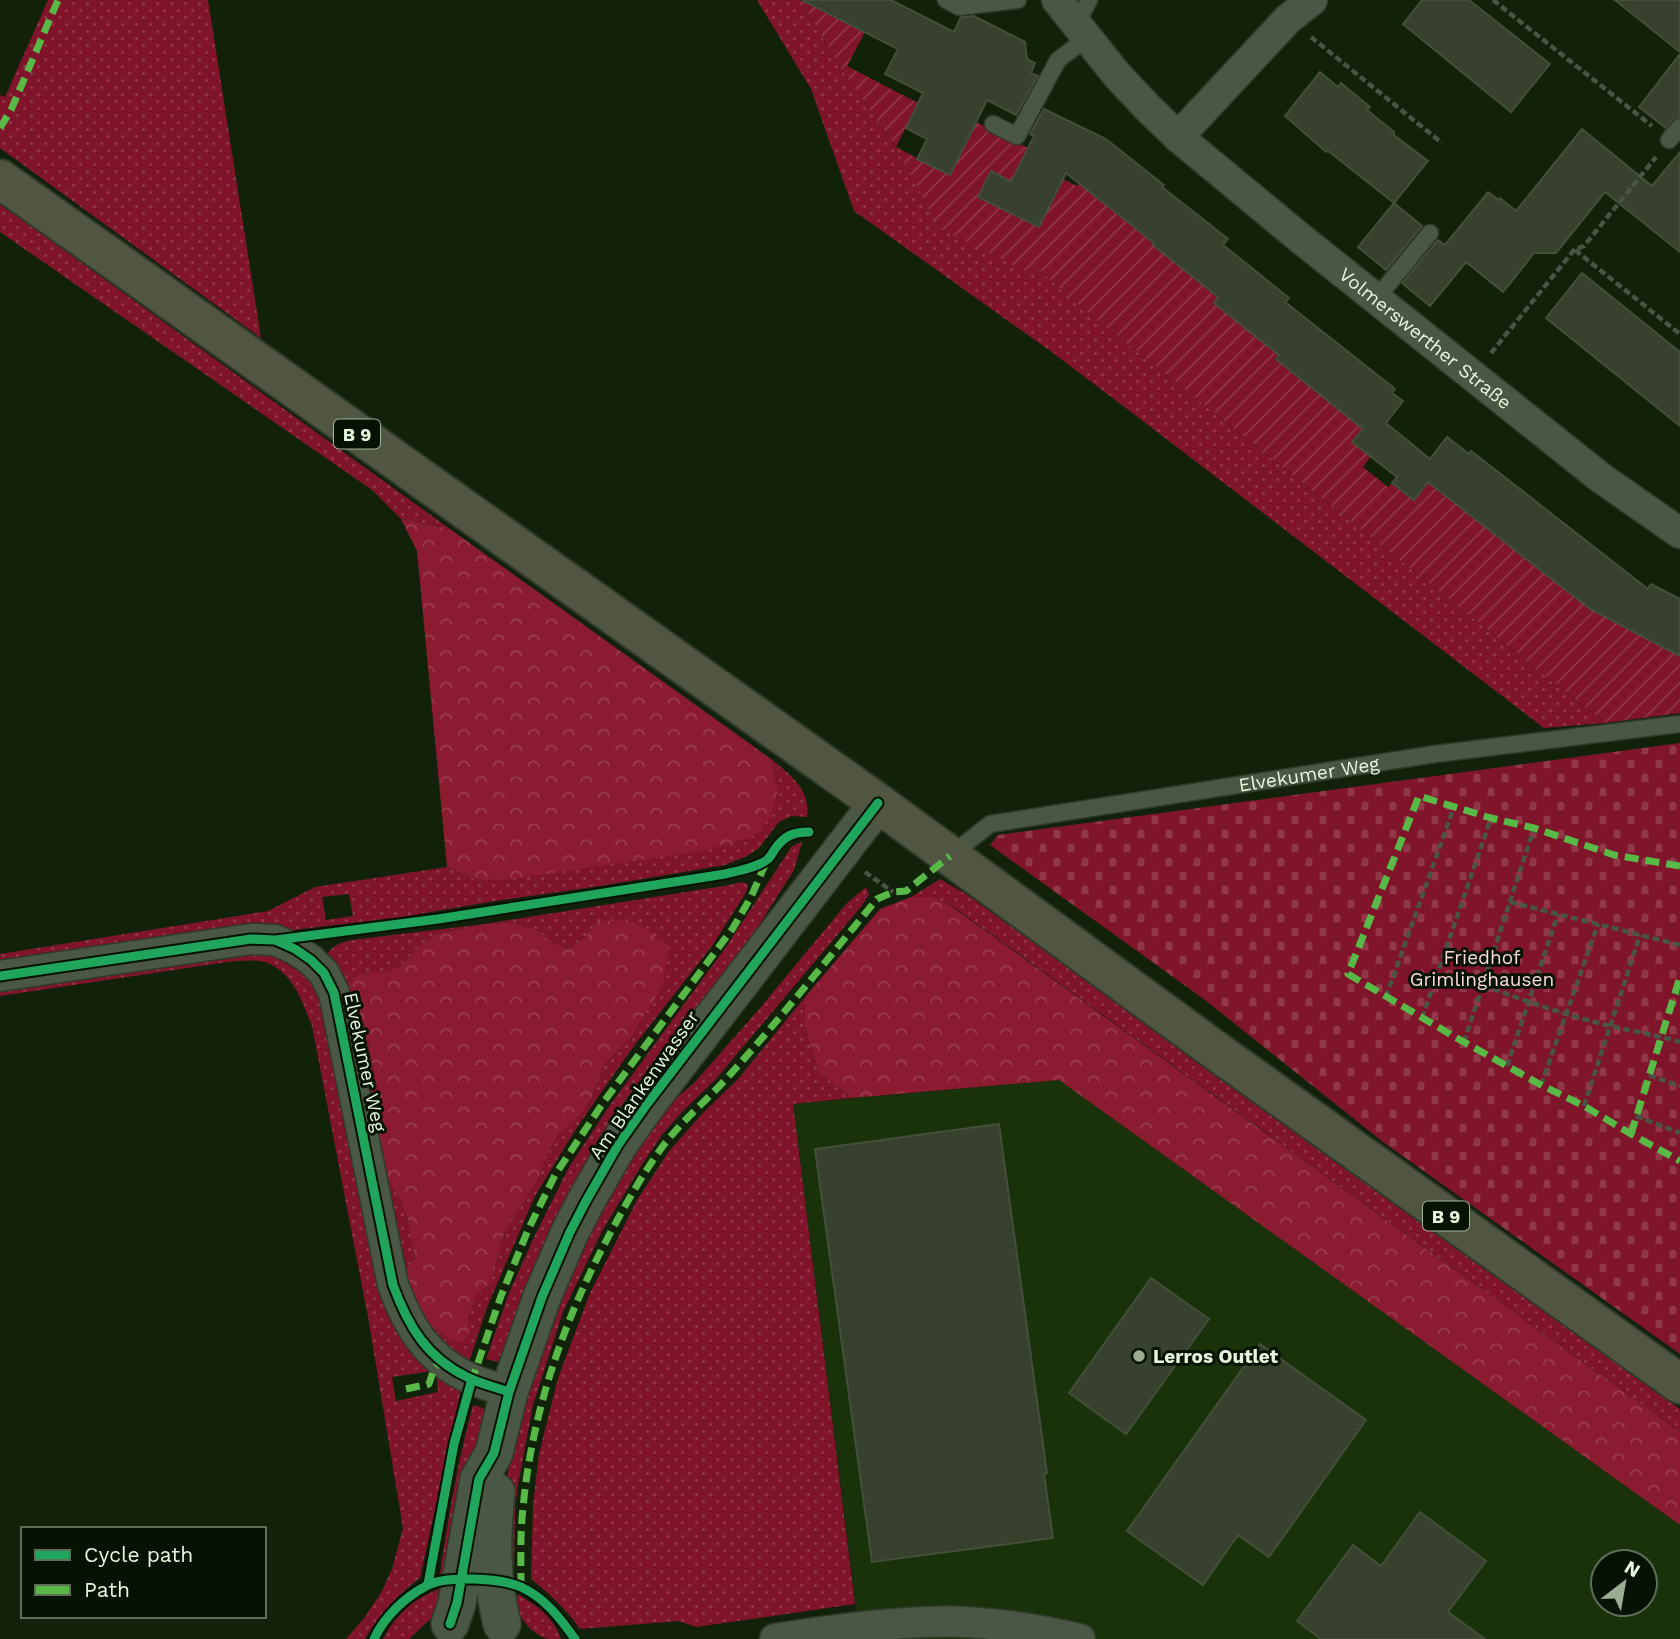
<svg xmlns="http://www.w3.org/2000/svg" width="1680" height="1639" font-family="'Work Sans',sans-serif">
<defs>
<pattern id="grass-dots" width="8" height="8" patternUnits="userSpaceOnUse" patternTransform="scale(1.75)"><rect width="8" height="8" fill="#7f142a"/><path d="M2 2h.1M6 6h.1" fill="none" stroke="#913748" stroke-width="1.8" stroke-linecap="round"/></pattern>
<pattern id="forest-crowns" width="20" height="18" patternUnits="userSpaceOnUse" patternTransform="scale(1.75)"><rect width="20" height="18" fill="#8a1b30"/><path d="M2 6a3 3 0 1 1 6 0M12 15a3 3 0 1 1 6 0" fill="none" stroke="#9a3d4e"/></pattern>
<pattern id="cemetery-stones" width="16" height="16" patternUnits="userSpaceOnUse" patternTransform="scale(1.75)"><rect width="16" height="16" fill="#7f142a"/><path d="M2 7V4a2 2 0 0 1 4 0v3zM10 15v-3a2 2 0 0 1 4 0v3z" fill="#913748"/></pattern>
<pattern id="garden-furrows" width="10" height="10" patternUnits="userSpaceOnUse" patternTransform="scale(1.75)"><rect width="10" height="10" fill="#7f142a"/><path d="M-1 1l2-2M0 10L10 0M9 11l2-2" fill="none" stroke="#913748"/></pattern>
</defs>
<rect width="100%" height="100%" fill="#12220a"/>
<path fill="#19320a" fill-rule="evenodd" d="M1059 1080 1680 1525V1639H860L793 1104ZM1603 1562H1645V1604H1603Z"/>
<path fill="url(#grass-dots)" fill-rule="evenodd" d="M48 0H208L261 338 0 148V95L5 97Z
M757 0H800L844 73 896 147 1031 274 1035 266 1082 308 1605 723 1544 728 1135 415 1053 353 854 211 811 89Z
M0 204 3 206 450 529 401 519 372 490 0 232Z
M771 759C790 774 811 790 807 817L792 816 779 822 759 848 747 856 725 865 600 886 495 901 402 917 293 930 265 927 0 963V954L268 911 315 887 447 867 477 880 778 790ZM349 894 353 916 326 920 322 897Z
M802 842 794 870 745 947 538 1260 498 1362 486 1359 509 1293 534 1237 569 1167 610 1105 726 947 792 846Z
M940 879 966 894 1680 1409V1432L955 908 934 897H911Z
M741 882 746 883 748 887 745 894 712 946 634 1046 600 1094 574 1132 535 1196 488 1305 468 1365 451 1355 421 1323 439 1332 451 1342 468 1317 478 1294 491 1281 504 1233 537 1182 549 1151 560 1132 576 1119 591 1100 605 1064 629 1040 597 922 585 937 569 949 553 943 535 929 513 923 484 924 435 934 418 948 400 966 383 972H367L344 992 356 1003 364 1023 382 1113 374 1138 326 956C333 945 339 943 352 940L484 924 730 885Z
M866 887 869 895 860 908 716 1079 682 1112 662 1135 643 1163 602 1231 563 1312 533 1405 518 1485 515 1509 514 1563 512 1570 503 1510 511 1451 521 1406 566 1275 606 1198 643 1138 667 1106 695 1082 760 1008 847 903Z
M249 952 276 957 303 974 320 993 432 1371 392 1377 396 1401 438 1392 436 1370 461 1389 420 1578C395 1597 381 1612 365 1639H346L365 1617 382 1591 392 1569 403 1528 368 1317 312 1026C302 1001 293 972 265 962 255 959 238 961 227 962L0 996V988Z
M805 997V1027L819 1072 852 1098 793 1104 855 1604 696 1627 679 1621 580 1629C565 1608 551 1595 531 1579L533 1504 539 1454 558 1378 590 1293 637 1200 669 1151 703 1113 738 1079Z
M379 1162C389 1180 401 1198 407 1218 412 1231 413 1245 415 1258L403 1274Z
M473 1405 481 1407 486 1411 452 1572 440 1574C448 1517 458 1461 473 1405Z
M449 1586 439 1611 409 1639H383C399 1610 418 1595 449 1586Z
M519 1595C539 1607 553 1617 561 1639 557 1639 553 1639 549 1639 529 1635 517 1612 509 1596Z"/>
<path fill="url(#forest-crowns)" d="M401 519 450 529 771 759 778 790 770 819 754 836 702 851 511 879 477 880 447 867 417 551Z
M911 897H934L954 908 1680 1432V1525L1059 1080 852 1098 819 1072 805 1027V997L880 909Z
M617 920 639 924 669 946 662 987 629 1040 605 1064 591 1100 576 1120 560 1132 549 1151 537 1182 504 1233 491 1282 478 1294 468 1317 469 1333 463 1342H451L439 1332 421 1323 403 1274 415 1258 408 1220 400 1200 379 1162 374 1138 382 1113 364 1023 356 1004 344 992 353 978 367 972H383L400 966 418 948 435 934 484 924 513 923 535 929 553 943 569 949 585 937 597 922Z"/>
<path fill="url(#cemetery-stones)" d="M1680 743V1354L1383 1142 1205 1000 990 845 998 835Z"/>
<path fill="url(#garden-furrows)" d="M800 0H839L865 32 847 66 918 103 896 147 949 175 976 122 1028 148 1011 182 991 171 978 196 1038 227 1063 179 1077 186 1086 171 1161 234 1153 245 1225 289 1214 303 1288 345 1276 359 1364 429 1371 456 1363 467 1388 487 1392 483 1414 500 1440 467 1551 578 1594 612 1607 597 1628 629 1680 656V713L1605 723 1082 308 1036 267 1031 274 939 228 896 147 844 73Z"/>
<path fill="#38412e" stroke="#444e38" stroke-width="2" d="M802 0H891L954 32 961 17 974 16 1025 42 1027 59 1035 63 1031 73 1038 76 1016 115 987 100 950 175 917 159 927 139 906 128 923 93 885 74 898 49Z
M1422 0H1469L1550 64 1511 112 1403 24Z
M1615 0H1680V52Z
M1680 54V117L1672 120 1666 128 1639 107Z
M1320 72 1338 87 1341 83 1370 107 1367 110 1394 132V135L1428 161 1394 203 1422 226 1386 270 1358 247 1394 203 1327 150 1326 152 1285 116Z
M1044 109 1106 139 1164 185 1162 187 1228 239 1223 245 1289 298 1285 302 1395 389 1392 393 1403 401 1386 423 1430 459 1447 437 1469 454 1471 451 1648 589 1651 584 1680 599V656L1590 609 1428 482 1414 500 1392 483 1397 477 1352 442 1363 429 1276 359 1279 355 1214 303 1218 297 1153 245 1154 243 1066 173 1039 227 978 197 991 171 1011 182 1034 136 1030 134Z
M1582 129 1652 186 1680 152V252L1605 192 1556 253H1534L1503 292 1466 262 1430 306 1402 283 1438 240 1445 245 1488 192 1499 200 1500 198 1516 211Z
M1582 273 1680 352V426L1546 318Z
M999 1124 1047 1473 1044 1474 1053 1538 872 1562 815 1149Z
M1151 1278 1209 1319 1126 1434 1069 1393Z
M1260 1344 1366 1420 1269 1557 1238 1535 1203 1585 1127 1531Z
M1420 1512 1486 1561 1448 1612 1485 1639H1321L1297 1621 1353 1545 1381 1566Z"/>
<g fill="none" stroke-linecap="round" stroke-linejoin="round">
<defs>
<g id="service">
<path d="M946 0 959 7 1018 0"/>
<path d="M1076 25 1089 0"/>
<path d="M993 124 1017 136 1058 60 1087 38"/>
<path d="M1669 140 1680 127"/>
<path d="M1376 299 1430 233"/>
<path id="s1" d="M950 856 990 824 1435 754 1680 724"/>
</g>
<g id="minor">
<path id="s2" d="M1057 0 1117 75 1147 107 1178 137 1300 238 1601 478 1680 533"/>
<path d="M1178 137 1288 19 1312 0"/>
<path d="M0 976 251 939 275 940 295 949 311 960 324 973 334 993 393 1285C408 1326 427 1358 467 1377 480 1384 496 1387 509 1392"/>
<path d="M775 1639C825 1631 875 1624 925 1622 975 1619 1032 1628 1080 1639"/>
</g>
<path id="tertiary" d="M496 1492C491 1538 491 1579 502 1624
M450 1624 457 1603 479 1479 494 1453 509 1392 542 1297 570 1232 586 1201 618 1145 647 1104 878 803"/>
<path id="primary" d="M0 179 878 803 1212 1048 1680 1384"/>
</defs>
<use href="#service" stroke="#2f3a2a" stroke-width="19"/>
<use href="#minor" stroke="#2f3a2a" stroke-width="33"/>
<use href="#tertiary" stroke="#2f3a2a" stroke-width="40"/>
<use href="#primary" stroke="#2f3a2a" stroke-width="42"/>
<path stroke="#495444" stroke-width="4.5" stroke-dasharray="7 3.5" stroke-linecap="butt" d="M1493 0 1652 126
M1311 37 1442 143
M1575 250 1680 334
M1491 353 1574 250 1584 246 1656 157
M865 872 893 892
M1510 902 1680 945
M1483 985C1525 1001 1568 1016 1611 1026 1634 1032 1657 1035 1680 1042
M1675 992 1680 994
M1386 997 1454 807
M1422 1018 1491 818
M1464 1042 1534 828
M1507 1066 1558 914
M1649 1075 1680 1086
M1541 1085 1598 924
M1584 1106 1640 935
M1636 1116 1680 1133"/>
<use href="#service" stroke="#4b5745" stroke-width="16"/>
<use href="#minor" stroke="#4b5745" stroke-width="30"/>
<use href="#tertiary" stroke="#4b5745" stroke-width="37"/>
<use href="#primary" stroke="#505642" stroke-width="38"/>
<path stroke="#58b947" stroke-width="7" stroke-dasharray="14 7" stroke-linecap="butt" d="M0 128 11 110 58 0
M1680 866 1614 855 1534 828 1491 818 1419 796 1348 974 1455 1037 1541 1085 1584 1106 1631 1134 1680 1161
M1631 1134 1680 977
M471 1383 501 1296 528 1230 555 1175 605 1100 733 928 751 897 767 860
M406 1389 429 1384 434 1369 441 1361
M521 1587C521 1561 520 1534 523 1508 532 1409 566 1314 613 1228 628 1200 644 1172 663 1146 684 1118 712 1096 735 1069 784 1014 830 956 877 899L893 892 906 891 950 856"/>
<defs>
<path id="cycleway" d="M276 940 438 919 725 874C737 871 759 867 768 859 771 856 773 852 775 849 784 836 793 832 809 832
M0 976 251 939 275 940 295 949 311 960 324 973 334 993 393 1285C408 1326 427 1358 467 1377 480 1384 496 1387 509 1392
M428 1584 454 1444 472 1379
M450 1624 457 1603 479 1479 494 1453 509 1392 542 1297 570 1232 586 1201 618 1145 647 1104 878 803
M374 1639C384 1617 404 1598 426 1586 445 1575 501 1578 521 1587 545 1598 560 1618 575 1639"/>
</defs>
<use href="#cycleway" stroke="#061202" stroke-width="13"/>
<use href="#cycleway" stroke="#20a55d" stroke-width="9"/>
</g>
<circle fill="#9bad93" stroke="#061202" stroke-width="2.5" cx="1139" cy="1356" r="7"/>
<g text-anchor="middle" dominant-baseline="central" stroke-width="6" stroke-linejoin="round" paint-order="stroke">
<g fill="#061202" stroke="#a2b39b" stroke-width="2">
<rect x="334" y="419.5" width="46" height="29" rx="5"/>
<rect x="1423" y="1201.5" width="46" height="29" rx="5"/>
</g>
<g font-size="18" font-weight="bold" fill="#e5f8dd">
<text x="357" y="434">B 9</text>
<text x="1446" y="1216">B 9</text>
</g>
<g font-size="19" fill="#e5f8dd" stroke="#061202">
<text stroke="none"><textPath href="#s2" startOffset="502">Volmerswerther Straße</textPath></text>
<text stroke="none"><textPath href="#s1" startOffset="374">Elvekumer Weg</textPath></text>
<text transform="translate(365 1062) rotate(78)">Elvekumer Weg</text>
<text transform="translate(644 1085) rotate(-55)">Am Blankenwasser</text>
</g>
<g font-size="19" fill="#fcd9da" stroke="#061202">
<text x="1482" y="957">Friedhof<tspan x="1482" dy="22">Grimlinghausen</tspan></text>
</g>
<g font-size="19" font-weight="bold" fill="#e5f8dd" stroke="#061202" text-anchor="start">
<text x="1153" y="1356">Lerros Outlet</text>
</g>
</g>
<rect x="21" y="1527" width="245" height="91" fill="#061202" stroke="#5f6e5a" stroke-width="2"/>
<rect x="35" y="1550" width="35" height="10" fill="#20a55d" stroke="#5f6e5a" stroke-width="2"/>
<text x="84" y="1562" font-size="21" fill="#e5f8dd">Cycle path</text>
<rect x="35" y="1585" width="35" height="10" fill="#58b947" stroke="#5f6e5a" stroke-width="2"/>
<text x="84" y="1597" font-size="21" fill="#e5f8dd">Path</text>
<g transform="translate(1624 1583) rotate(31)"><circle r="33" fill="#061202" stroke="#5f6e5a" stroke-width="2"/>
<path d="M0-5L12 26L0 18L-12 26Z" fill="#9bad93"/>
<text y="-10" font-size="19" font-weight="bold" text-anchor="middle" fill="#e5f8dd">N</text>
</g>
</svg>
